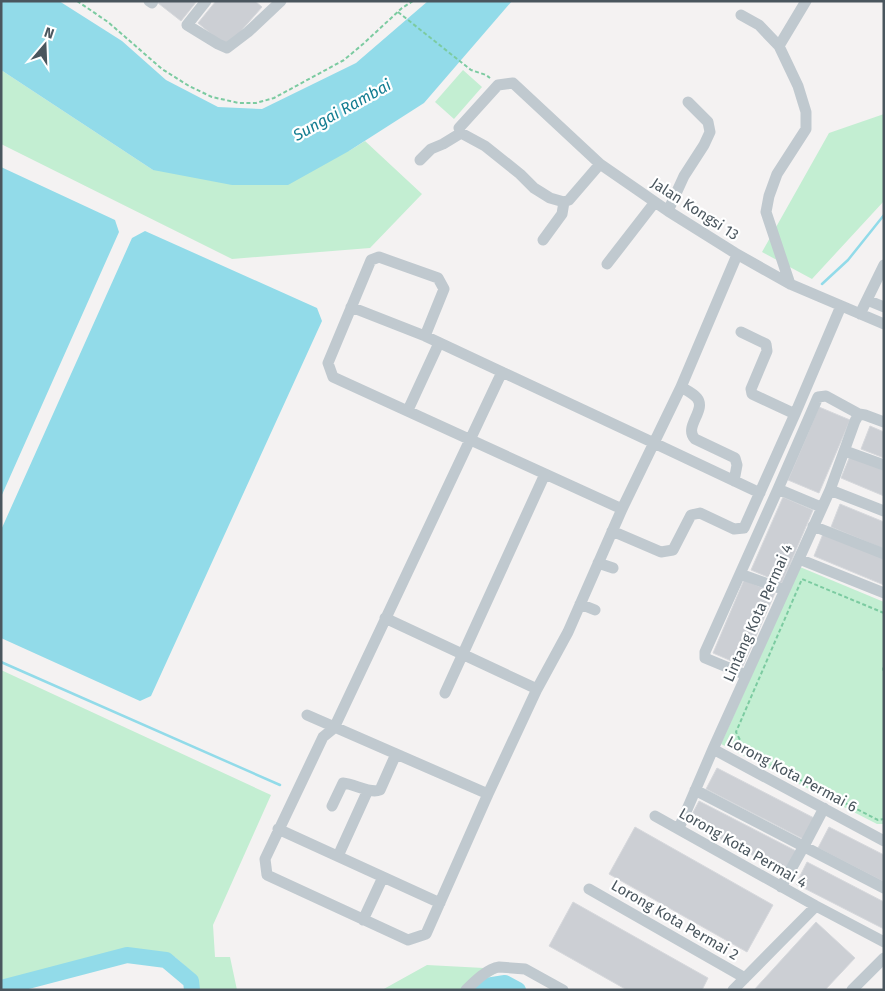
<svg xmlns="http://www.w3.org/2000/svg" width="885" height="991" font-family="'Fira Sans',sans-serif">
<rect width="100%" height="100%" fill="#f4f2f2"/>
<path fill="#c3eed2" d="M1 70 153 170 349 151 365 141 422 194 370 248 232 259 1 144Z
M463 70 482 87 454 119 435 102Z
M884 114V201L812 279 762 252 829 133Z
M800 567 884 602V824H877L721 744Z
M1 670 271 795 213 925 215 957H230L237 990H199L194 974 175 957 149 953H112L84 964 37 978 1 983Z
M427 965 503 969 476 985 472 990H382Z"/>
<path fill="#92dbe9" d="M1 1H59L122 41 166 80 218 107 262 109 356 63 428 1H512L424 103 349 151 288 185H232L153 170 1 70Z
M1 167 115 220 119 232 1 497Z
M145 231 317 308 322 321 151 696 140 701 1 638V530L132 238Z"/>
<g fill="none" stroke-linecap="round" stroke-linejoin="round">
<path stroke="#92dbe9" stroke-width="2.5" d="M822 284 848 260 884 215
M1 662 280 785"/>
<path stroke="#92dbe9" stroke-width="16" d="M1 988 127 955 166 960 191 981 192 990
M482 990 486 986 505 983 518 990"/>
</g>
<path fill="#cccfd4" stroke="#d6d8dc" d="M160 1H197L181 21 158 3Z
M216 1H255L262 7 227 47 198 23Z
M819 407 850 420 819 493 788 480Z
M870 426 884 432V458L861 449Z
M850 456 884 469V496L841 478Z
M783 497 813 510 782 583 751 570Z
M840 504 884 522V549L831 527Z
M823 534 884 558V585L814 556Z
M744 580 775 593 743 666 713 653Z
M717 768 814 818 803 839 706 789Z
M699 801 796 851 785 872 688 822Z
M635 827 773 905 747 952 609 874Z
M829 827 884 855V882L818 848Z
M807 862 884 902V929L796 884Z
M573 902 708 978 702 990H627L549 946Z
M816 922 855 958 825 990H754Z"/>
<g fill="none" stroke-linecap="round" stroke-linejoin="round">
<path stroke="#7ccba1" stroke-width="2" stroke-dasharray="4 2.5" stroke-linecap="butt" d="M77 1 108 22 162 69 189 86 212 97 239 103H256L274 98 344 60 363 44 402 8 413 1
M398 12 471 70 486 75 490 78
M884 613 802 579 736 732 746 752 878 820 884 819
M884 667 883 669 884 672"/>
<path stroke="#c0c9cf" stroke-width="11" d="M149 1 152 3 153 1
M206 1 187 25 218 44 227 48 248 32 281 1
M741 15 759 25 779 46 798 86 806 112V129L777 174 769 196 766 212 790 284
M779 46 806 1
M420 160 431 149 443 144 461 133
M600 164 569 200 564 202 550 198 534 188 520 174 485 146 461 133 459 128 498 85 513 83 600 164 668 211 735 253 790 284 884 324
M668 211 684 176 704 145 710 132 708 122 688 102
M543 240 562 214 564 202
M607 264 655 202
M867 300 884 307
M351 307 425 336 654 443 760 493
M860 314 884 265
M741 332 766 344 767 351 751 389 752 394 795 414
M425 336 444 289 438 278 379 257 371 260 328 363 333 377 622 509
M502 372 334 728 323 737 265 859 267 875 408 940 426 934 488 794 537 689 568 632 622 509 681 387 737 255
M681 387C686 390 693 393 697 398 707 410 683 427 695 439L735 458 737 465 734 481
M408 410 439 343
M845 451 884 465
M778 489 821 507
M830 490 884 511
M813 526 884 554
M612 531 661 552 673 550 691 515 700 513 734 529 744 528 795 414 841 306
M799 559 884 593
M598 563 613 568
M740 574 785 590
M580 604 595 610
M385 618 537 689
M746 675 705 658V652L778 489 818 397 826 396 859 414
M445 693 545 474
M307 715 488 794
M713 749 884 841
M695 790 884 888
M332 806 343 783C355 784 370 794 380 790L396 754
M655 816 816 906 884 942
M679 828 713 749 830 490 855 421 859 414 865 415 884 422
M278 829 440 903
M338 856 368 790
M781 887 804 846 824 808
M589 889 745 978
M363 920 383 877
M466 990C474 982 488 968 499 967L525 969 563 990
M733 990 816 906
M852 990 884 958"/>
</g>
<g text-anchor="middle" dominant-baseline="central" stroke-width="4.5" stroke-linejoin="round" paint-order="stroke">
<g font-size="15" fill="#4a565e" stroke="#fff">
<text transform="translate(695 209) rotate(33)">Jalan Kongsi 13</text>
<text transform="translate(758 613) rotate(-66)">Lintang Kota Permai 4</text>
<text transform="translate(792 774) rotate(28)">Lorong Kota Permai 6</text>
<text transform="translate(743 848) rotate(30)">Lorong Kota Permai 4</text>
<text transform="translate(675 920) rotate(30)">Lorong Kota Permai 2</text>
</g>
<g font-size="16" font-style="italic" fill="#137d91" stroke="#fff">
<text transform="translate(342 110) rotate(-29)">Sungai Rambai</text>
</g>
</g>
<rect width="885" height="991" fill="none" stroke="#4a565e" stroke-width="5"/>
<g transform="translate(45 45) rotate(19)" stroke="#ffffff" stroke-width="4" paint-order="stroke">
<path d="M0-4L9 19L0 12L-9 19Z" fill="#4a565e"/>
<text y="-8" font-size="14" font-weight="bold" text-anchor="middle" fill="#4a565e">N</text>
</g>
</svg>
